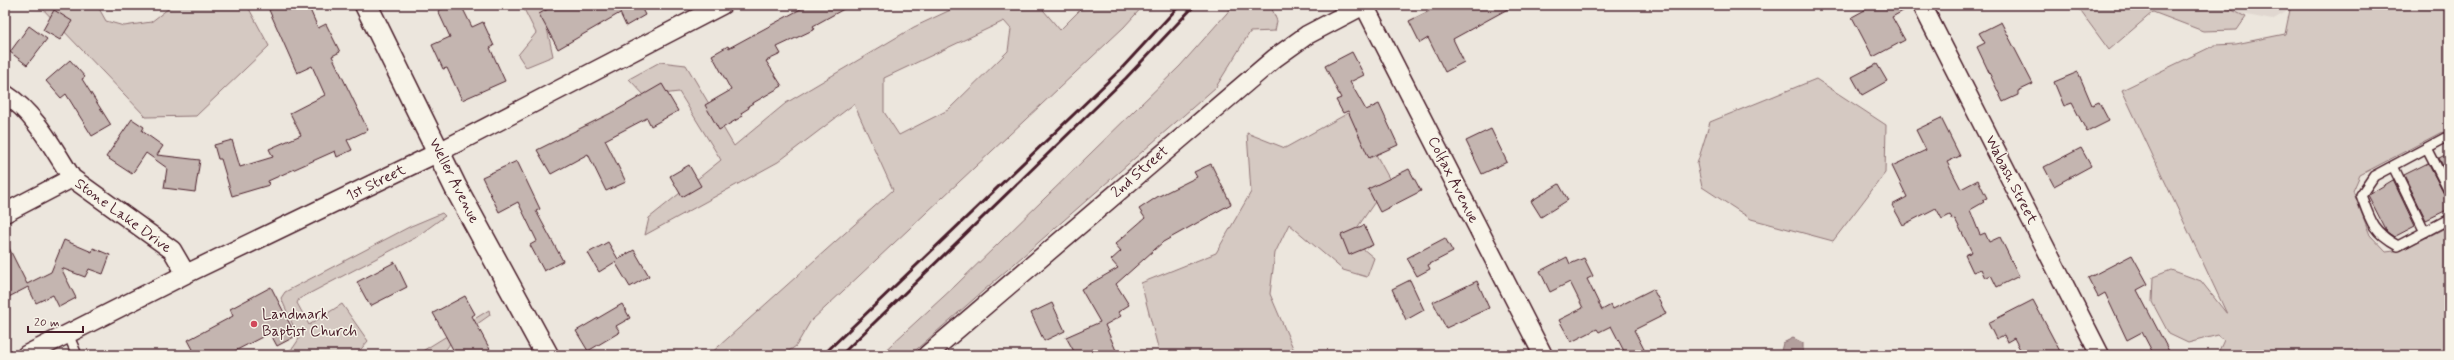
<svg xmlns="http://www.w3.org/2000/svg" width="2454" height="360" font-family="Mynerve,sans-serif">
<rect width="100%" height="100%" fill="#ece6dd"/>
<filter id="ink" filterUnits="userSpaceOnUse"><feTurbulence type="fractalNoise" baseFrequency=".025" numOctaves="2"/><feDisplacementMap in="SourceGraphic" scale="8" xChannelSelector="R" yChannelSelector="G"/><feConvolveMatrix kernelMatrix="1 2 1 2 8 2 1 2 1" color-interpolation-filters="sRGB"/></filter>
<g filter="url(#ink)">
<path fill="#e0d7d0" d="M2197 5H2298L2272 20Z"/>
<path fill="#d5c9c2" stroke="#907476" fill-rule="evenodd" d="M39 5H97L106 21 124 26 151 22 173 5H247L269 46 196 116 146 117Z
M522 5H542L553 56 526 67 518 55 536 33Z
M961 5H1039L1060 30 1085 5H1144L1124 27 810 322 796 346 783 355H709L893 190 854 104 778 162 645 235 649 218 721 160 679 92 645 96 629 79 660 62 686 65 734 146 786 103 914 27ZM1004 21 1011 29 1008 51 948 110 899 135 884 112V78Z
M1234 5H1275L1272 9 1277 21 1275 31 1250 32 1216 87 910 355H880L955 286 1180 66Z
M2076 5H2222L2246 17 2237 30 2203 31 2153 12 2109 50Z
M2291 5H2449V131L2440 133 2360 175 2353 191 2370 235 2386 252 2402 250 2449 226V355H2360L2357 349 2345 355H2217L2224 340 2218 335 2188 343 2169 334 2152 302 2153 277 2171 270 2201 281 2227 314 2122 90 2215 45 2236 44 2285 34Z
M1816 79 1886 125 1885 173 1833 241 1751 219 1702 187 1697 164 1710 122Z
M1352 111 1390 180 1350 238 1374 258 1367 277 1343 270 1289 224 1275 253 1270 294 1296 355H1160L1141 283 1216 253 1251 192 1247 133 1285 148Z
M442 213 445 216 415 238 299 299 297 303 309 325 342 304 368 341 356 355H282L293 348 299 339 281 298 285 292 411 226Z
M489 310 490 315 450 343C443 358 430 355 416 355Z"/>
<path fill="#b39f9d" stroke="#896c6f" d="M1793 338 1803 343V355H1783L1781 351 1783 343Z"/>
<path fill="#c4b5b0" stroke="#4a1f2b" d="M279 5H308L318 28 326 24 340 52 332 56 368 130 347 140 352 150 337 157 335 151 268 181 269 185 232 196 221 159H218L214 145 232 140 240 167 273 157 269 149 301 135 290 113 325 95 312 66 297 73 269 10Z
M450 5H461L472 27 483 22 494 46 490 48 505 81 462 100 447 68 443 69 432 45 450 37 438 11Z
M555 5H640L645 15 626 26 620 13 558 49 539 14Z
M808 5H851L813 26 815 29 777 47 781 54 766 61 782 86 748 106 749 108 741 113 743 116 719 130 705 105 731 90 712 55 728 46 729 48Z
M1441 5H1515L1453 39 1464 62 1445 72 1428 38 1420 43 1409 21Z
M1874 5 1912 6 1892 17 1905 40 1873 57 1852 17Z
M54 10 72 21 60 40 43 30Z
M2001 22 2033 84 2018 91V95L2003 102 1977 47 1985 43 1979 33Z
M29 26 47 39 27 65 10 52Z
M1352 52 1364 75 1350 82 1366 110 1379 104 1398 145 1369 158 1348 111 1343 113 1336 100 1341 98 1325 66Z
M70 60 85 77 82 79 111 125 92 136 66 94 61 98 46 81Z
M1877 64 1887 81 1862 95 1852 77Z
M2078 72 2092 105 2099 102 2109 121 2087 132 2072 103 2064 106 2054 82Z
M662 84 678 111 651 126 647 118 605 140 626 182 606 191 588 154 551 174 537 150 617 110Z
M1941 118 1960 156 1947 162 1961 189 1978 180 1987 198 1982 200 1984 202 1970 210 1980 235 1985 233 1989 242 2000 237 2019 276 1997 287 1991 275 1985 278 1981 269 1973 272 1965 255 1972 252 1955 219 1953 220 1950 215 1942 219 1936 208 1903 225 1892 205 1907 197 1892 166 1926 150 1916 130Z
M132 119 144 127 142 131 163 146 157 155 200 160 195 192 164 188 167 168 146 153 132 174 106 157Z
M1491 129 1507 162 1482 174 1466 141Z
M2081 148 2091 166 2054 186 2044 167Z
M2449 153V178L2439 158Z
M517 161 540 209 536 211 563 261 544 271 530 245 537 241 518 202 499 212 482 177Z
M2428 163 2444 194 2449 197V209L2426 220 2404 175Z
M1211 164 1231 204 1163 242 1116 284 1129 305 1118 312 1121 316 1105 325 1118 355H1096L1093 349 1082 355H1076L1066 337 1100 322 1081 289 1118 268 1111 260 1121 251 1115 244 1145 218 1139 209 1157 197 1197 177 1194 172Z
M689 165 701 186 682 197 670 176Z
M1409 169 1421 191 1380 212 1368 189Z
M2393 180 2415 226 2394 237 2387 232 2368 195Z
M1559 184 1568 200 1541 217 1531 201Z
M1364 225 1373 245 1349 255 1341 235Z
M1445 238 1453 252 1428 265 1430 269 1417 276 1407 258Z
M5 240 27 284 51 272 64 240 92 252 93 248 110 255 103 274 89 269 85 277 61 268 76 298 59 307 53 295 36 303 28 287 5 299Z
M608 242 618 259 634 250 649 276 630 287 615 262 599 272 588 253Z
M2132 255 2148 284 2137 290 2171 355H2154L2142 332 2127 340 2105 293 2098 297 2088 278Z
M1567 257 1570 264 1584 258 1593 276 1587 279 1602 310 1611 305 1613 309 1653 289 1666 314 1634 330 1647 355H1626L1611 326 1599 332 1597 329 1571 342 1559 320 1583 308 1570 282 1550 292 1540 271Z
M395 262 407 287 370 306 357 282Z
M1410 280 1424 310 1406 320 1392 289Z
M1477 281 1489 308 1446 328 1433 302Z
M271 287 296 336 277 346 270 333 227 355H196L188 340 233 316 230 309Z
M465 296 475 314 472 316 493 355H456L433 313Z
M2033 300 2062 355H2023L2014 338 2007 342 2004 335 1996 339 1988 323Z
M1052 303 1065 331 1044 341 1031 313Z
M622 304 630 318 616 326 620 332 588 351 576 331Z"/>
<g fill="none" stroke-linecap="round" stroke-linejoin="round">
<defs>
<path id="lane" d="M2449 139 2445 138 2374 176 2361 195C2370 220 2373 233 2398 246L2449 219
M2427 148 2449 191
M2393 166 2425 232
M68 334 77 355"/>
<path id="street" d="M1364 5 1543 355
M1922 5 2100 355
M5 94C35 113 53 148 72 178L5 213
M72 178 172 250 186 274
M26 355 186 274 439 152 722 5
M927 355 1275 58 1307 35 1364 5"/>
<path id="secondary" d="M366 5 456 188 547 355"/>
</defs>
<use href="#lane" stroke="#4a1f2b" stroke-width="12"/>
<use href="#street" stroke="#4a1f2b" stroke-width="21"/>
<use href="#secondary" stroke="#4a1f2b" stroke-width="25"/>
<use href="#lane" stroke="#f7f3e8" stroke-width="9"/>
<use href="#street" stroke="#f7f3e8" stroke-width="18"/>
<use href="#secondary" stroke="#f7f3e8" stroke-width="22"/>
<path stroke="#4a1f2b" stroke-width="3" d="M823 355 1121 69 1180 5
M841 355 1126 78 1195 5"/>
</g>
</g>
<circle fill="#d1495b" stroke="#f7f3e8" stroke-width="1.5" cx="254" cy="324" r="4"/>
<g text-anchor="middle" dominant-baseline="central" stroke-width="3" stroke-linejoin="round" paint-order="stroke">
<g font-size="15" fill="#4a1f2b" stroke="#f7f3e8">
<text transform="translate(1140 172) rotate(-41)">2nd Street</text>
<text transform="translate(1453 180) rotate(63)">Colfax Avenue</text>
<text transform="translate(2011 180) rotate(63)">Wabash Street</text>
<text transform="translate(454 181) rotate(63)">Weller Avenue</text>
<text transform="translate(376 183) rotate(-26)">1st Street</text>
<text transform="translate(123 216) rotate(36)">Stone Lake Drive</text>
</g>
<g font-size="15" fill="#4a1f2b" stroke="#f7f3e8" text-anchor="start">
<text x="262" y="315">Landmark<tspan x="262" dy="17">Baptist Church</tspan></text>
</g>
</g>
<rect width="2454" height="360" fill="none" stroke="#f7f3e8" stroke-width="20"/>
<rect x="10" y="10" width="2434" height="340" fill="none" stroke="#4a1f2b" stroke-width="1.5" filter="url(#ink)"/>
<path d="M28 326v6h55v-6" fill="none" stroke="#4a1f2b" stroke-width="2"/>
<text x="34" y="326" font-size="12" fill="#4a1f2b" stroke="#f7f3e8" stroke-width="3" paint-order="stroke">20 m</text>
</svg>
